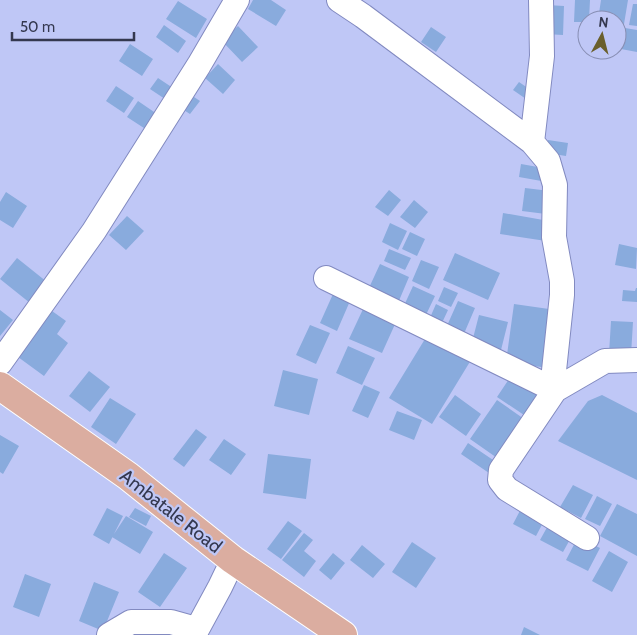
<svg xmlns="http://www.w3.org/2000/svg" width="637" height="635" font-family="Cabin,sans-serif">
<rect width="100%" height="100%" fill="#bfc7f6"/>
<path fill="#89abdd" d="M253 0H271L286 10 276 26 248 9Z
M575 0H590L589 20H587V22H574Z
M601 0H628L624 24 617 23V20H598Z
M178 1 207 19 196 38 166 19Z
M633 4H637V26L629 25Z
M547 5 564 6 563 35 545 34Z
M164 25 186 41 178 53 156 37Z
M238 26 258 47 242 62 222 41Z
M431 27 446 37 436 52 421 42Z
M625 28 637 30V52L621 49Z
M130 44 153 59 142 76 119 61Z
M218 64 235 80 223 94 205 78Z
M158 78 173 88 165 99 150 89Z
M519 82 535 93 529 101 513 90Z
M116 86 134 98 124 113 106 101Z
M188 93 200 101 190 114 179 107Z
M138 101 157 114 147 130 127 117Z
M548 140 568 143 566 156 547 153Z
M521 164 549 169 547 182 519 177Z
M525 188 550 191 546 214 522 211Z
M389 190 401 200 388 216 375 207Z
M6 192 27 206 13 228 0 220V202Z
M414 200 428 212 415 228 400 217Z
M503 213 549 221 546 241 500 234Z
M127 216 144 231 126 250 109 235Z
M390 223 407 231 398 250 382 242Z
M410 232 425 239 417 256 402 249Z
M619 244 637 248 636 269 615 265Z
M389 249 411 258 405 270 384 261Z
M455 253 500 273 488 300 443 280Z
M17 258 47 282 30 303 0 279Z
M421 260 439 267 429 289 412 281Z
M380 264 409 277 398 303 368 290Z
M413 286 435 296 424 319 402 310Z
M444 287 458 293 451 307 438 301Z
M636 288H637V302L622 301 623 290 635 291Z
M333 294 350 301 337 331 320 323Z
M458 301 475 308 463 336 446 328Z
M436 304 448 310 441 325 429 320Z
M514 304 556 310 548 368 506 362Z
M364 307 396 322 382 353 349 339Z
M0 310 13 320 0 336Z
M52 311 66 321 57 334 68 343 44 376 18 357Z
M479 315 508 322 500 354 471 346Z
M611 321 633 322 631 355 609 354Z
M310 325 330 333 316 364 296 355Z
M428 334 471 360 432 424 389 398Z
M348 346 375 358 362 385 336 373Z
M283 370 318 379 309 415 274 406Z
M89 371 110 387 90 412 69 396Z
M513 373 546 395 530 419 497 397Z
M364 385 380 392 368 418 352 411Z
M455 395 481 414 466 436 439 417Z
M602 395 637 413V480L558 441 588 401Z
M110 398 136 414 116 444 91 427Z
M497 400 527 421 500 460 470 439Z
M397 411 422 420 414 440 389 430Z
M196 429 207 437 184 467 173 459Z
M0 435 19 446 3 474 0 472Z
M224 439 246 454 231 475 209 460Z
M468 443 496 462 489 473 461 454Z
M268 454 311 459 306 499 263 493Z
M573 485 593 495 581 518 560 507Z
M597 496 612 504 600 526 585 519Z
M617 504 637 514V556L600 536Z
M523 505 546 517 536 536 513 524Z
M107 508 123 516 109 544 93 535Z
M135 508 151 516 146 526 129 517Z
M126 516 153 532 140 554 112 537Z
M288 521 302 531 281 559 267 549Z
M550 522 573 534 563 552 540 540Z
M304 533 313 540 304 551 316 561 304 577 282 560Z
M578 537 600 548 588 571 566 560Z
M412 542 436 558 416 588 392 572Z
M362 545 385 564 373 578 350 560Z
M609 551 628 562 612 592 592 581Z
M164 553 187 568 160 607 138 592Z
M333 553 345 563 331 580 319 570Z
M25 574 51 584 39 617 13 607Z
M94 582 119 592 103 631 79 621Z
M524 627 540 635H521Z"/>
<g fill="none" stroke-linecap="round" stroke-linejoin="round">
<defs>
<path id="minor" d="M339 0 363 16 532 142 548 161 555 185 554 237 562 281V295L553 380 555 390
M532 142 542 56 541 0
M326 278 555 390
M0 363 94 231 199 65 237 0
M587 538 507 489 500 480 501 470 555 390 605 361 637 360
M109 635 131 622H171L196 629
M194 635 220 587 233 560"/>
<path id="major" d="M0 386 128 476 233 560 343 635"/>
</defs>
<use href="#minor" stroke="#828ac0" stroke-width="26"/>
<use href="#major" stroke="#fff" stroke-width="30"/>
<use href="#minor" stroke="#fff" stroke-width="24"/>
<use href="#major" stroke="#dbada0" stroke-width="28"/>
</g>
<g text-anchor="middle" dominant-baseline="central" stroke-width="4.5" stroke-linejoin="round" paint-order="stroke">
<g font-size="19" fill="#34384f" stroke="#bfc7f6">
<text transform="translate(171 511) rotate(38)">Ambatale Road</text>
</g>
</g>
<g transform="translate(602 35) rotate(7)"><circle r="24" fill="#bfc7f6" stroke="#878eb3"/>
<path d="M0-4L9 19L0 12L-9 19Z" fill="#6a5f2c"/>
<text y="-8" font-size="14" font-weight="bold" text-anchor="middle" fill="#34384f">N</text>
</g>
<path d="M12 32v8h122v-8" fill="none" stroke="#34384f" stroke-width="2.5"/>
<text x="20" y="32" font-size="15" fill="#34384f" stroke="#bfc7f6" stroke-width="4" paint-order="stroke">50 m</text>
</svg>
